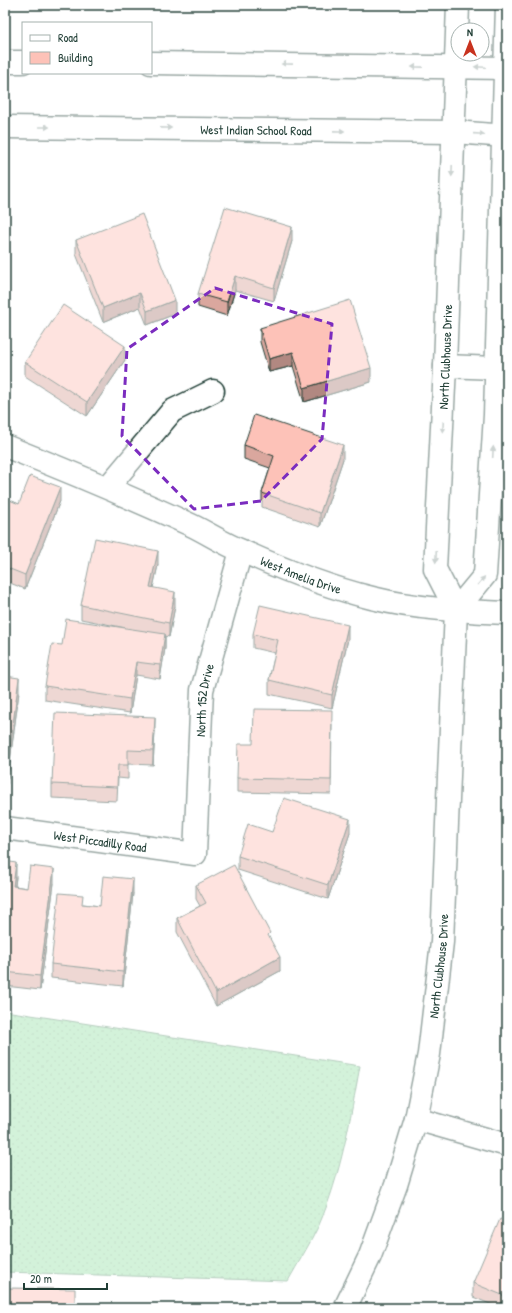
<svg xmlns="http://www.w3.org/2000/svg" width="512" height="1313" font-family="'Patrick Hand',sans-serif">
<defs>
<pattern id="grass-dots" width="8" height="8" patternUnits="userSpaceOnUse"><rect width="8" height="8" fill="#9ee2ad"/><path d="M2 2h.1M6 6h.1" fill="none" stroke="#88c395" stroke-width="1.8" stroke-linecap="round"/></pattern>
</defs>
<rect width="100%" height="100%" fill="#fff"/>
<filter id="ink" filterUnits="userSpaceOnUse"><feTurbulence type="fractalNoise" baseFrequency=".025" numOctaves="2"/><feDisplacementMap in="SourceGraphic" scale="8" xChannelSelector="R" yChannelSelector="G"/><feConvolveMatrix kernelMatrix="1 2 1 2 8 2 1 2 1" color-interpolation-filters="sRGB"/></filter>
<g filter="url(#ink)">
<path fill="url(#grass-dots)" stroke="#5e9070" d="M5 1011 360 1066C350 1120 341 1175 319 1225 310 1244 298 1263 288 1281L5 1272Z"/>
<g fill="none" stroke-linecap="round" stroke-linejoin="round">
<defs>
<g id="minor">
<path id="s1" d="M5 446C68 471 130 497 191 525 208 533 224 544 242 551 284 570 327 587 372 598 416 609 462 611 507 613"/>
<path d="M108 487 172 411 213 391"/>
<path id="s2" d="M5 828 195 854 202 690 241 551"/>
</g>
<g id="tertiary">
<path d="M445 366 495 368"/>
<path d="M456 610 485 575 495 415 507 5"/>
<path d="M416 1119 507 1145"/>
<path id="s3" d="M345 1308 370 1256 396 1185 416 1119 429 1054 442 942 456 610 435 569 445 366 458 5"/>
</g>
<g id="secondary">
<path d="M5 62H23"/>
<path d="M151 63 507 68"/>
<path id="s4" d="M5 127 454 132 507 136"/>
</g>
</defs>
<use href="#minor" stroke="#1f3d34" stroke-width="25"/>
<use href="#tertiary" stroke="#1f3d34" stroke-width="25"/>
<use href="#secondary" stroke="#1f3d34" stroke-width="25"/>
<use href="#minor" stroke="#fff" stroke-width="22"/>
<use href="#tertiary" stroke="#fff" stroke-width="22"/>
<use href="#secondary" stroke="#fff" stroke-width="22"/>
</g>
<path fill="#daa79e" stroke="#1f3d34" d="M76 240 175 314 147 325 140 307 103 322 76 254Z
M292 241 274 301 235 290 227 316 198 307V294Z
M260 328 371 382 304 402 293 366 269 372 260 342Z
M125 360 87 416 25 376V362Z
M244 445 343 459 320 527 262 507V493L270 468 244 459Z
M5 498 19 504 60 501 25 589 5 581Z
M158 565 153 588 175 606 169 637 165 636V648L160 679 136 675 130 713 45 700V686L62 645 126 628 81 619V605Z
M253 634 348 639 332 708 269 694V680L275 653 253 648Z
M5 676 19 692 7 784H5Z
M332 724 331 794 237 792V778L253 744Z
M155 731 153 765 128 764V779L118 778 117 801 52 798V784Z
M272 832 350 833 328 899 238 870V856Z
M5 861 16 877 15 886 27 888 54 883 40 990 5 986Z
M196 885 270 939 280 971 216 1006 177 932V918L200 906 196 899Z
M133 893 123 986 51 978V964L83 904 100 906Z
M507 1221V1308H500L473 1297V1283Z"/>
<path fill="#b18881" stroke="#1f3d34" d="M292 227V241L274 301V288Z
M235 276V290L227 316V302Z
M140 293V307L103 322V308Z
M175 300V314L147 325V311Z
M125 346V360L87 416V402Z
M293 352V366L269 372V359Z
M371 368V382L304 402V388Z
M343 445V459L320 527V513Z
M60 487V501L25 589V575Z
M158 551V565L150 601V587Z
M175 592V606L169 637V623Z
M348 625V639L332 708V695Z
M165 634V648L160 679V665Z
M136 662V675L130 713V699Z
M19 678V692L7 784V770Z
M155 717V731L153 765V751Z
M350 819V833L328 899V885Z
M16 863V877L13 900V886Z
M54 869V883L40 990V976Z
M133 879V893L123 986V972Z
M280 957V971L216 1006V993Z"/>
<path fill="#fdc2b8" stroke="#1f3d34" d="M225 207 292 227 274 288 235 276 227 302 198 294Z
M142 214 175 300 147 311 140 293 103 308 76 240Z
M350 300 371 368 304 388 293 352 269 359 260 328Z
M63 305 125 346 87 402 25 362Z
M254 415 343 445 320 513 262 493 274 456 244 445Z
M30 476 60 487 25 575 5 567V498L19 504Z
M95 538 158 551 150 587 175 592 169 623 81 605Z
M260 605 348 625 332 695 269 680 278 640 253 634Z
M66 619 165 634 160 665 136 662 130 699 45 686 52 644 62 645Z
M5 676 19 678 7 770H5Z
M254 709 332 710 331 780 237 778 238 744H253Z
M55 713 155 717 153 751 128 750V765H118L117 787 52 784Z
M284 798 350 819 328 885 238 856 248 824 272 832Z
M5 861 16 863 13 886 27 888 30 866 54 869 40 976 5 972Z
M234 865 270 933 268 935 280 957 216 993 177 918 206 903 196 885Z
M103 876 133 879 123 972 51 964 59 893 83 895 82 904 100 906Z
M500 1219 507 1221V1308L503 1307 507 1297 473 1283Z
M7 1288 75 1289V1308H6Z"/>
<defs><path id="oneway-solid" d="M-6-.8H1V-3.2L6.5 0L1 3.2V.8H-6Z"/></defs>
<g fill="#8f9e9a">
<use href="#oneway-solid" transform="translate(287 64) rotate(-179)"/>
<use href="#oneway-solid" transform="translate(417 67) rotate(-179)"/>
<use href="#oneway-solid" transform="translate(480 67) rotate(-178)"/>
<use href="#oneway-solid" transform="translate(44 127)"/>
<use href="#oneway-solid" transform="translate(166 128) rotate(1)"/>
<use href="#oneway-solid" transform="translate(339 131) rotate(1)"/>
<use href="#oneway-solid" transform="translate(479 134) rotate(4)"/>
<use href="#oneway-solid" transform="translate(452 171) rotate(92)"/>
<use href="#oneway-solid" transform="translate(443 427) rotate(93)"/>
<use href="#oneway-solid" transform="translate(493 452) rotate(-87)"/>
<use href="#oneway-solid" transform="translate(436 557) rotate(93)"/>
<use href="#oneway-solid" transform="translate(481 581) rotate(-50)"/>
</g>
</g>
<path d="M0 0H512V1313H0ZM215 288 332 324 322 439 261 501 194 509 122 436 127 349Z" fill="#fff" fill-opacity=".55" fill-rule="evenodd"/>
<path fill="none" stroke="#7b2cbf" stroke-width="3" stroke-dasharray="8 5" stroke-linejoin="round" d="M215 288 332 324 322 439 261 501 194 509 122 436 127 349Z"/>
<g text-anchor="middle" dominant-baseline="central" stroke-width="3.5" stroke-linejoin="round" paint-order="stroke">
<g font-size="13" fill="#1f3d34" stroke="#fff">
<text stroke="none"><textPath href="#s4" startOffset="251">West Indian School Road</textPath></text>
<text stroke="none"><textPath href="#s3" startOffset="972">North Clubhouse Drive</textPath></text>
<text stroke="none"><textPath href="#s1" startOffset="323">West Amelia Drive</textPath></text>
<text stroke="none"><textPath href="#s2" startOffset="346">North 152 Drive</textPath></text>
<text stroke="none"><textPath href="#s2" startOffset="96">West Piccadilly Road</textPath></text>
<text stroke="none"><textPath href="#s3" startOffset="357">North Clubhouse Drive</textPath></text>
</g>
</g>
<rect width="512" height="1313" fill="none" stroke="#fff" stroke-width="20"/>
<rect x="10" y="10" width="492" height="1293" fill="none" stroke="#1f3d34" stroke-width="1.5" filter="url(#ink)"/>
<rect x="22" y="22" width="130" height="52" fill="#ffffff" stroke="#a5b1ae"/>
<rect x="30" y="35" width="20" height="6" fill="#ffffff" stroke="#a5b1ae"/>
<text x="58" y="42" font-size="12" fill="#1f3d34">Road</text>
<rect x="30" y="52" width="20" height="12" fill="#fdc2b8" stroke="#a5b1ae"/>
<text x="58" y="62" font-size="12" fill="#1f3d34">Building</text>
<g transform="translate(470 42)"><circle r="19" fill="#ffffff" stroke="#a5b1ae"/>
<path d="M0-3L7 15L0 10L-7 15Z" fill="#c8321e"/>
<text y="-6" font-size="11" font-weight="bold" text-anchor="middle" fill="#1f3d34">N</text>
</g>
<path d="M24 1283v6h83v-6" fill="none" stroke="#1f3d34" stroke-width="2"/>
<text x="30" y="1283" font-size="12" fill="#1f3d34" stroke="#ffffff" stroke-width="3" paint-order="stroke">20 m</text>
</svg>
